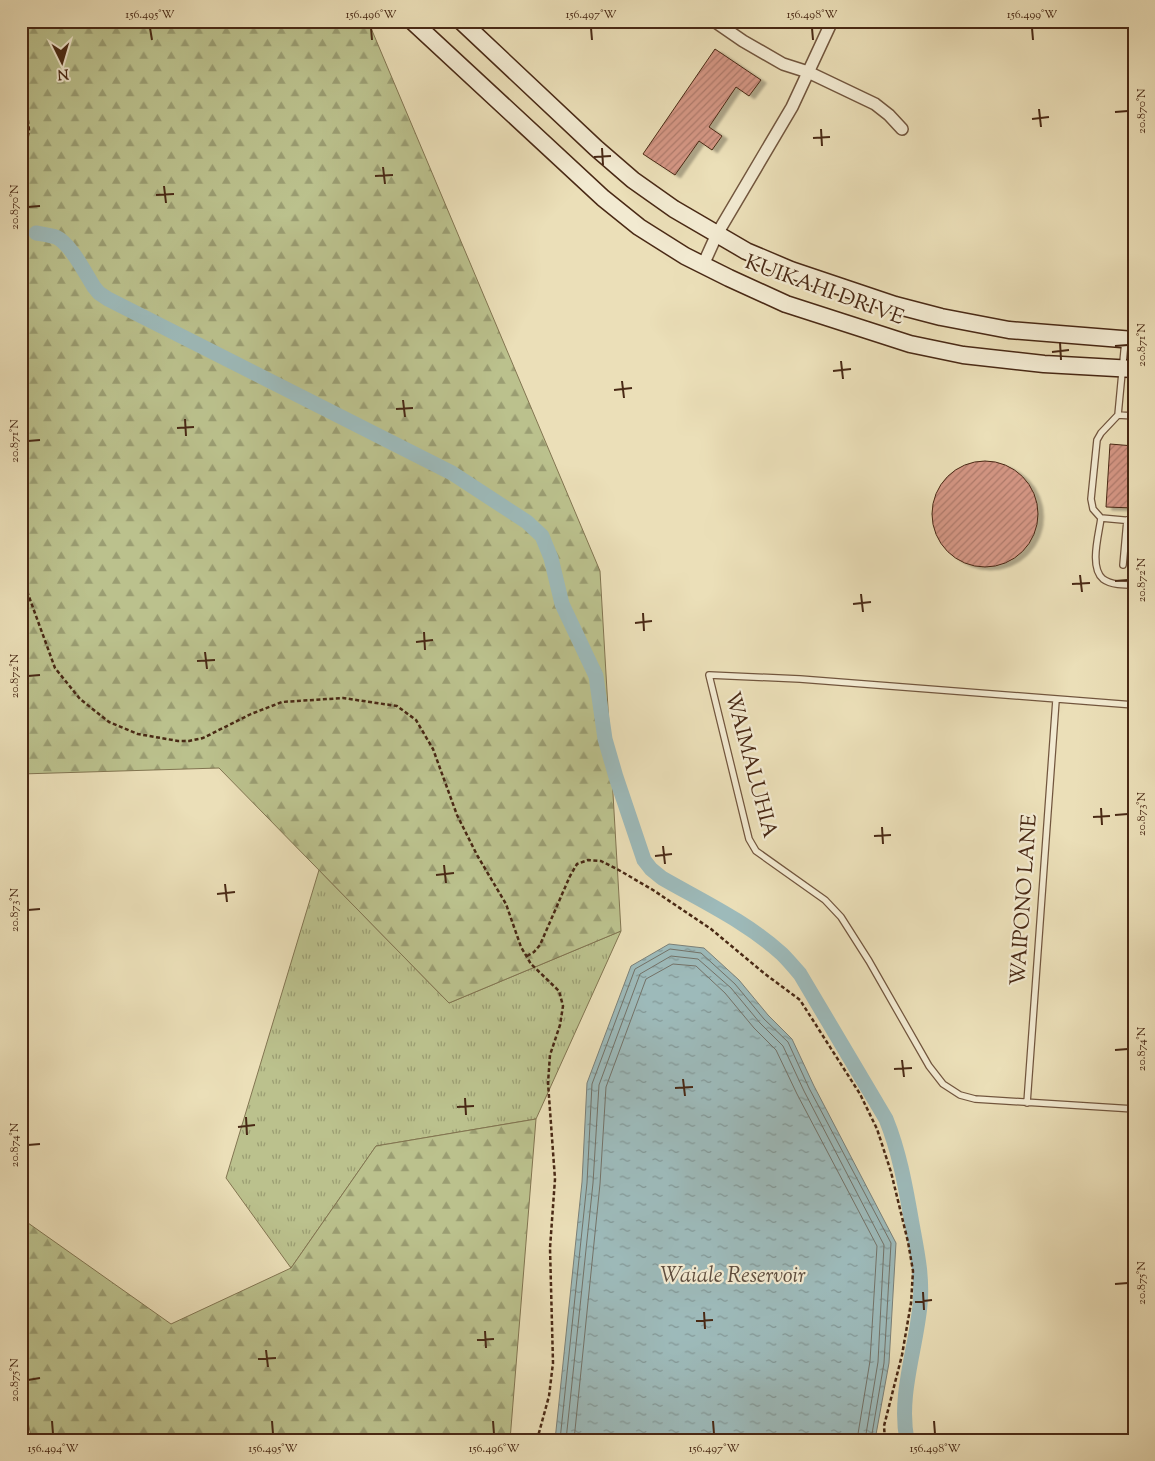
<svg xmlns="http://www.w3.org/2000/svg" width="1155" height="1461" font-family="'Sorts Mill Goudy',serif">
<defs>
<pattern id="grass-tufts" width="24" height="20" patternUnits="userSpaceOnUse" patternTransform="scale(1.25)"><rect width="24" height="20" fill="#bbc18d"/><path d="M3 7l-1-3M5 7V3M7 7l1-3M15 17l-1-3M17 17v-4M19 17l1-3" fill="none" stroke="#9a9d72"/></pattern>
<pattern id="forest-firs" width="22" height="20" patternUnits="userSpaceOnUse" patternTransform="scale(1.25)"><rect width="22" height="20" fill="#bbc18d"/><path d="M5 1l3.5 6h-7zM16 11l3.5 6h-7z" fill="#9a9d72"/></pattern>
<pattern id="water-ripples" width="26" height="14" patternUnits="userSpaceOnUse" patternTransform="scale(1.25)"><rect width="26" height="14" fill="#9dbaba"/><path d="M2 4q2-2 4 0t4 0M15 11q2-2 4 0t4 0" fill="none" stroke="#829796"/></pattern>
<pattern id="building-hatch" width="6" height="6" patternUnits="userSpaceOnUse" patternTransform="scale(1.25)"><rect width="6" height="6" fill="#d49684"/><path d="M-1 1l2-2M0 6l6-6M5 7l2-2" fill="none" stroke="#ae7a6b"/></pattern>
<filter id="shadow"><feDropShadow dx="5.5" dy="3" stdDeviation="1" flood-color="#0004"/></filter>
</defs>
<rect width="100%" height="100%" fill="#ebdfb8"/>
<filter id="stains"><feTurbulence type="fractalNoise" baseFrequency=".004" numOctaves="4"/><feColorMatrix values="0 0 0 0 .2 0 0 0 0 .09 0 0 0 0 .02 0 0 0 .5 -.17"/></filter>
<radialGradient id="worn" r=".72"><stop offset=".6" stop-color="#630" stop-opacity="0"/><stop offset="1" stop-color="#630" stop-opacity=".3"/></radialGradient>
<path fill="url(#grass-tufts)" stroke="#827551" d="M319 870 449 1003 621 931 536 1119 376 1146 291 1268 226 1178Z"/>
<path fill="url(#forest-firs)" stroke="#827551" d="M21 21H368L600 571 621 931 449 1003 219 768 21 774Z
M536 1119 510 1440H32L21 1392V1218L171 1324 291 1268 376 1146Z"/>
<path fill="url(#water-ripples)" stroke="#7b8078" d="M669 944 704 948 739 980 768 1015 792 1039 814 1086 896 1243 889 1363 875 1440H555L582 1182 587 1083 631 966Z"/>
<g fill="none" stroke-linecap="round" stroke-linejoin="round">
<path stroke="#737268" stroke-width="1" d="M560 1440 587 1183 592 1084 635 969 670 949 701 953 735 984 764 1019 788 1042 809 1088 891 1243 884 1363 871 1440
M566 1440 593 1183 599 1085 640 974 671 956 698 959 731 988 760 1023 783 1046 804 1091 884 1245 878 1362 865 1440
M574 1440 600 1184 606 1087 646 979 673 964 696 966 725 993 754 1028 776 1050 797 1094 877 1246 870 1361 857 1440"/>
<path stroke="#9dbaba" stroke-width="15" d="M36 233C42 234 50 235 56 237 71 244 85 273 94 287L99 293 108 299 452 473 527 522 542 536 551 558 562 604 596 676 605 739 616 777 644 860 651 869 662 878C702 901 747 922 782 954 788 960 794 967 800 974L886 1119C899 1151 905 1184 911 1218 916 1247 923 1275 920 1305 916 1349 898 1396 907 1440"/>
</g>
<path fill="url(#building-hatch)" stroke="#492915" filter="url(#shadow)" d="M715 49 761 80 749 96 736 87 709 127 722 136 712 150 699 141 675 175 643 154Z
M1110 444 1134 446V508L1106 507Z
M932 514a53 53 0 1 1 106 0a53 53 0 1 1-106 0Z"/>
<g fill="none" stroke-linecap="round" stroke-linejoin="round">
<defs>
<path id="lane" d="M1125 341 1118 415 1101 433 1097 440 1091 499 1093 509 1101 518 1134 521
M1118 415 1134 416
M1101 518C1099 534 1089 567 1103 579 1111 585 1124 585 1134 585
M1123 565 1127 520
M1134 705 800 679 709 675 749 839 756 851 825 900 841 917 869 961 929 1066 943 1084 960 1095 975 1099 1134 1109
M1027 1103 1056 700"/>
<path id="street" d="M714 21 743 41 783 64 808 72 875 104 889 115 902 129
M703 265 717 234 792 107 832 21"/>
<path id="secondary" d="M412 21 603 198 639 227 685 256 729 278 786 304 910 344 963 355 1044 364 1134 369
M461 21 596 148 633 180 674 209 746 251 791 270 895 305 941 317 1009 330 1134 340"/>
</defs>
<use href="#lane" stroke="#72563e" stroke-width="8"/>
<use href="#street" stroke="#72563e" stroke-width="14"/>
<use href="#secondary" stroke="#492915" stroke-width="19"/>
<path stroke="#492915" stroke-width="2.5" stroke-dasharray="4 2.5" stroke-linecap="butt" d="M21 41 25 21
M21 75 25 95 29 130 21 172
M21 514 23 519V558L28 594 55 668 80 699 109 722 138 734 178 741H189L203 738 251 714 282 702 343 698 397 706 416 720 433 749 457 815 477 855 506 904 521 947 531 964 559 991 563 1006 560 1025 550 1055 548 1083 555 1179 550 1248 553 1363 549 1396 537 1440
M527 956 534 952 540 945 570 876 577 864 588 860 601 861 617 869 653 890 711 929 765 974 800 1000 860 1094 877 1129 891 1172 908 1242 913 1271 911 1303 902 1355 884 1426 885 1440"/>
<use href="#lane" stroke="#f2ead1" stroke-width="5.5"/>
<use href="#street" stroke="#f2ead1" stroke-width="11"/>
<use href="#secondary" stroke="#f2ead1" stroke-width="16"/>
</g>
<path fill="none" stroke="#492915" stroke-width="2" d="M150 28 152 40M371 28 372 40M591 28 592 40M812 28 813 40M1032 28 1033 40M1039 109 1041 127M1115 112 1128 111M1032 119 1049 117M821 129 822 146M813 138 830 137M602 148 603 165M594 157 611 156M383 167 385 184M375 176 393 175M164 186 166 203M156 195 174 194M28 207 40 206M1060 342 1061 360M1115 346 1128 345M1052 352 1069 350M841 361 843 379M833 371 851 369M622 381 624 398M614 390 632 388M403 400 405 417M396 409 413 408M185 419 186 436M177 428 194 427M28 441 40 440M1080 575 1082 592M1115 581 1128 580M1072 584 1090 583M861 594 863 612M853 604 871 602M643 613 644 631M635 623 652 621M424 632 425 650M416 642 433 640M205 652 207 669M197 661 215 660M28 676 40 675M1101 808 1102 825M1115 815 1128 814M1093 817 1110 816M882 827 883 844M874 836 891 835M663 846 665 864M655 856 672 854M444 865 446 883M436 875 454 873M225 884 227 902M217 894 235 892M28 910 40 909M1115 1050 1128 1049M902 1060 904 1077M894 1069 912 1068M683 1079 685 1096M675 1088 693 1087M465 1098 466 1115M457 1107 474 1106M246 1117 247 1135M238 1127 255 1125M28 1145 40 1144M1115 1284 1128 1283M923 1292 924 1310M915 1302 932 1300M704 1312 705 1329M696 1321 713 1320M485 1331 486 1348M477 1340 494 1339M266 1350 268 1367M258 1359 276 1358M28 1380 40 1378M52 1421 53 1434M272 1421 273 1434M493 1421 494 1434M713 1421 714 1434M934 1421 935 1434"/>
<g text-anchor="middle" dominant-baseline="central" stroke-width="4.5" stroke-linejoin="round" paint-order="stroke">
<g font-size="21" fill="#492915" stroke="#f2ead1">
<text transform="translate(824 291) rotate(20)">KUIKAHI DRIVE</text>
<text transform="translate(750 765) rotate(75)">WAIMALUHIA</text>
<text transform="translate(1025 900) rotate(-86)">WAIPONO LANE</text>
</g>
<g font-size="22" font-style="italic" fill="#5e4d3e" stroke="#f2ead1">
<text x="733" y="1277">Waiale Reservoir</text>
</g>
</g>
<rect width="1155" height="1461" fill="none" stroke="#ebdfb8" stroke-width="55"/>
<g transform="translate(62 62) rotate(175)" stroke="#f2ead1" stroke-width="4" paint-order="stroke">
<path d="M0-4L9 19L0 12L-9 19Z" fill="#492915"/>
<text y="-8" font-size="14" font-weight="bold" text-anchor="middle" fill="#492915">N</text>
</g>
<rect x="28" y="28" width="1100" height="1406" fill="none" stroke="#492915" stroke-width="2"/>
<g font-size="12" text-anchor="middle" fill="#492915">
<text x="150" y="18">156.495°W</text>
<text x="371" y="18">156.496°W</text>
<text x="591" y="18">156.497°W</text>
<text x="812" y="18">156.498°W</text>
<text x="1032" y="18">156.499°W</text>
<text transform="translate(1141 111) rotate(-90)" y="4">20.870°N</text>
<text transform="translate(14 207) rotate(-90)" y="4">20.870°N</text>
<text transform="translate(1141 345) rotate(-90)" y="4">20.871°N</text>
<text transform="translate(14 441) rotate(-90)" y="4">20.871°N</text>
<text transform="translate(1141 580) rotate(-90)" y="4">20.872°N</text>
<text transform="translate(14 676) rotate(-90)" y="4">20.872°N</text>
<text transform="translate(1141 814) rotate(-90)" y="4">20.873°N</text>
<text transform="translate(14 910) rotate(-90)" y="4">20.873°N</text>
<text transform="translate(1141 1049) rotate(-90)" y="4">20.874°N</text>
<text transform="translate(14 1145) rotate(-90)" y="4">20.874°N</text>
<text transform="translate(1141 1283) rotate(-90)" y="4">20.875°N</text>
<text transform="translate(14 1380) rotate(-90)" y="4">20.875°N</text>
<text x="53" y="1452">156.494°W</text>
<text x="273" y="1452">156.495°W</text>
<text x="494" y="1452">156.496°W</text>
<text x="714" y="1452">156.497°W</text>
<text x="935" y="1452">156.498°W</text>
</g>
<rect width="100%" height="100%" filter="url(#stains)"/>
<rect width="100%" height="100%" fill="url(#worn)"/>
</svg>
